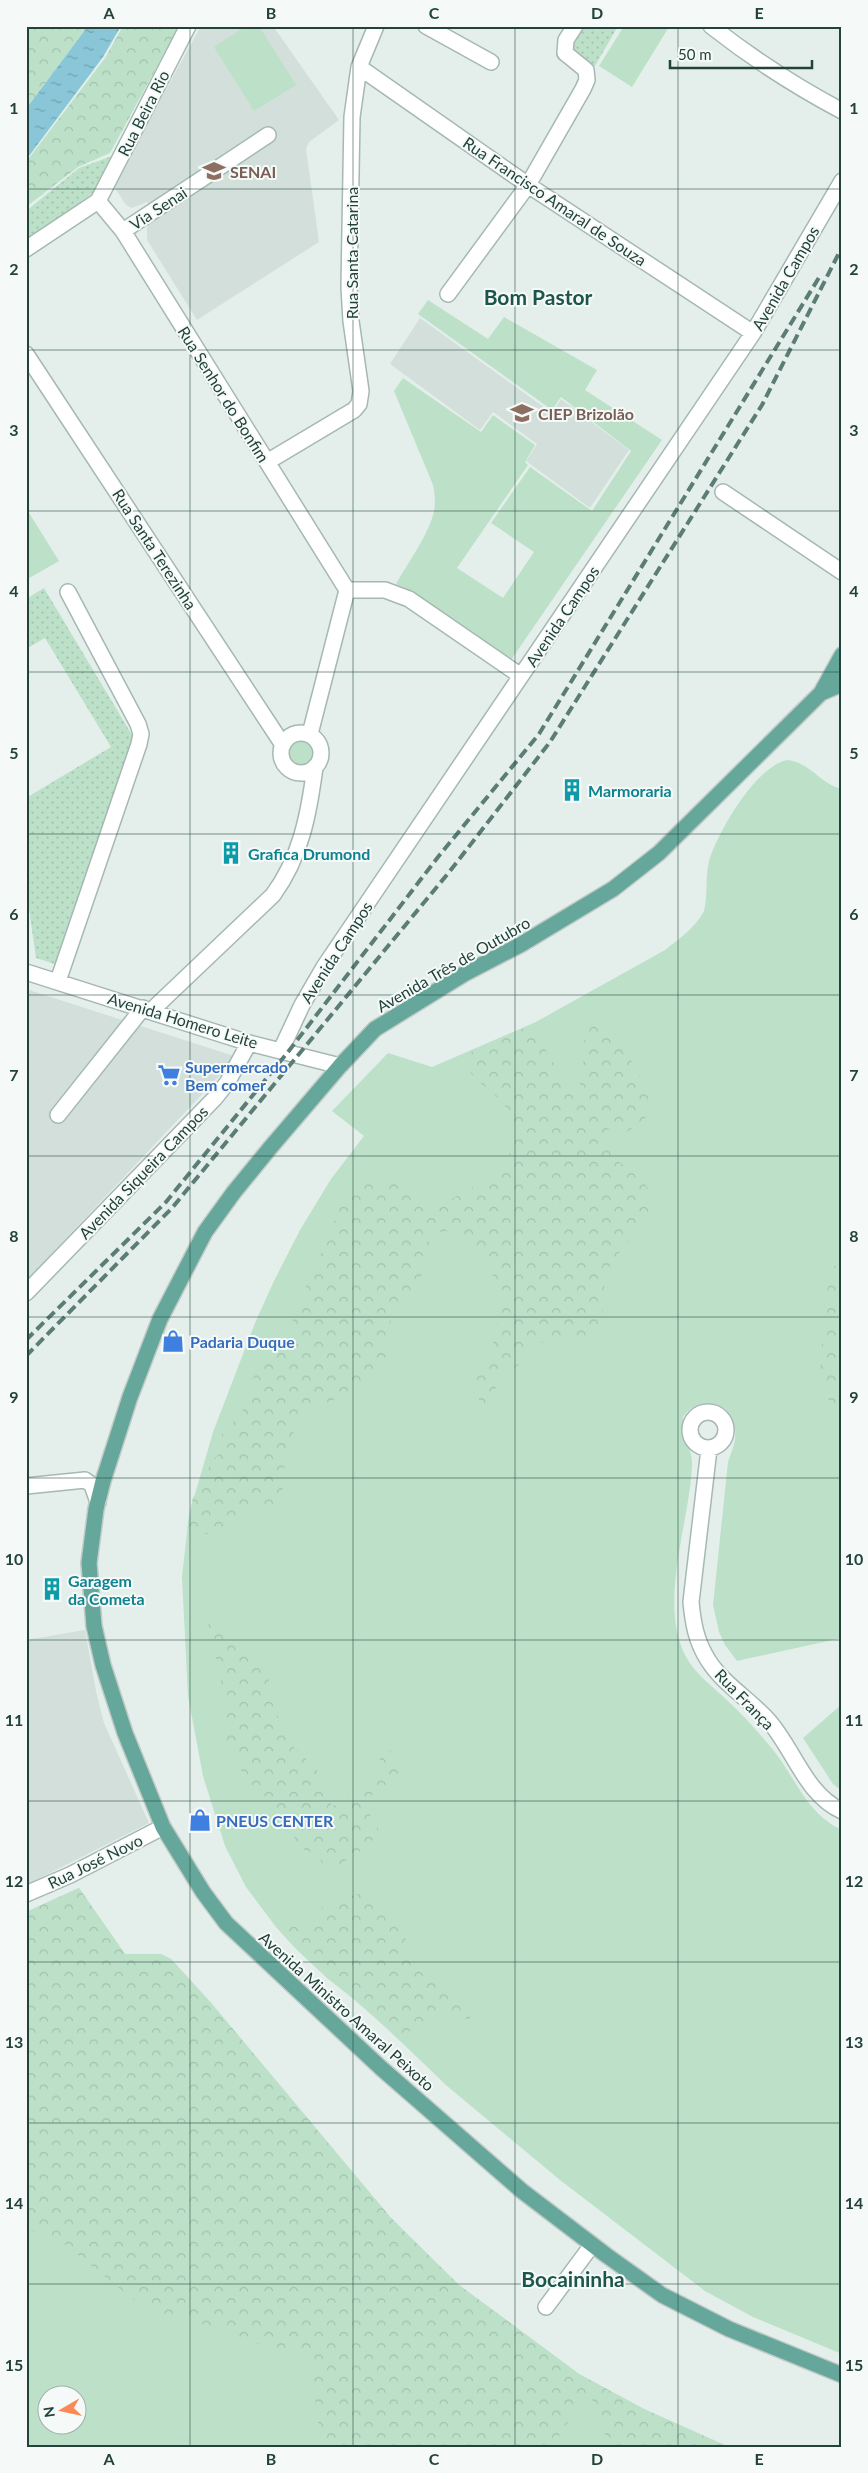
<svg xmlns="http://www.w3.org/2000/svg" width="868" height="2473" font-family="Lato,sans-serif">
<defs>
<pattern id="forest-crowns" width="20" height="18" patternUnits="userSpaceOnUse" patternTransform="scale(1.25)"><rect width="20" height="18" fill="#bce1c8"/><path d="M2 6a3 3 0 1 1 6 0M12 15a3 3 0 1 1 6 0" fill="none" stroke="#a1c2ad"/></pattern>
<pattern id="park-dots" width="8" height="8" patternUnits="userSpaceOnUse" patternTransform="scale(1.25)"><rect width="8" height="8" fill="#bce1c8"/><path d="M2 2h.1M6 6h.1" fill="none" stroke="#a1c2ad" stroke-width="1.8" stroke-linecap="round"/></pattern>
<pattern id="water-ripples" width="26" height="14" patternUnits="userSpaceOnUse" patternTransform="scale(1.25)"><rect width="26" height="14" fill="#89c6d7"/><path d="M2 4q2-2 4 0t4 0M15 11q2-2 4 0t4 0" fill="none" stroke="#70a2b0"/></pattern>
</defs>
<rect width="100%" height="100%" fill="#e4efeb"/>
<path fill="#d2dfda" d="M201 26H273L339 120 309 142 306 149 319 242 197 320 147 240V227L156 215 147 202 132 208 126 205 113 185Z
M420 318 552 413 561 399 629 450 590 508 526 461 537 444 493 412 480 430 390 364Z
M26 989 237 1057 26 1281Z
M85 1630 96 1691 104 1723 149 1823 26 1885V1640Z"/>
<path fill="#bce1c8" fill-rule="evenodd" d="M246 26H259L296 85 254 111 214 47Z
M624 26 669 27 632 87 599 66Z
M428 300 488 339 504 317 597 370 585 390 662 440 511 660 396 584C407 564 427 537 433 515 436 505 435 495 433 485L394 391 403 378 481 432 493 415 535 445 525 462 528 465 457 568 503 598 534 552 491 523 530 467 592 511 631 451 561 397 552 410 418 314Z
M26 508 59 561 26 580Z
M284 753a17 17 0 1 1 34 0a17 17 0 1 1-34 0Z
M787 760C810 762 820 784 842 789V1638L737 1661 725 1645 719 1632 713 1605 728 1462C732 1449 738 1440 734 1424 728 1399 697 1396 683 1417 680 1435 693 1448 692 1465 690 1522 659 1598 684 1653 694 1674 714 1687 730 1703 746 1718 760 1734 774 1751 796 1779 807 1814 842 1830V2354L753 2317 705 2291 560 2180 447 2086 368 2010 328 1979 296 1949 276 1927 246 1887 225 1846 203 1776 188 1696 182 1577 189 1515 213 1432 255 1323 274 1281 300 1230 331 1179 364 1136 332 1111 388 1053 432 1067 534 1023 665 950C679 939 696 927 704 911 708 895 705 878 709 861 718 832 755 767 787 760Z
M842 1704V1791L833 1784 803 1738Z
M79 1888 125 1954H161L171 1959 212 2004 391 2218 459 2285 579 2374 644 2409 729 2447H26V1912ZM48 2396H78V2426H48Z"/>
<path fill="url(#forest-crowns)" d="M26 26H88L26 109Z
M123 26H179L110 153 78 167 26 207V162L105 58Z
M587 1013C594 1019 602 1023 608 1030 621 1043 655 1092 650 1110 647 1119 633 1128 625 1133L607 1129 612 1155C621 1166 635 1171 644 1183 670 1214 623 1240 610 1266 600 1287 606 1310 599 1331L586 1343C577 1344 571 1340 562 1340 545 1339 523 1346 520 1364 502 1375 492 1385 493 1406L482 1407 470 1376C476 1370 484 1363 488 1356 499 1336 503 1297 493 1276 488 1265 480 1257 472 1249 456 1232 453 1227 429 1235V1252L421 1277 422 1291C414 1299 399 1306 393 1316 384 1333 394 1353 378 1374 360 1397 310 1401 297 1423 293 1430 292 1443 289 1452 282 1473 280 1490 286 1511 274 1508 258 1503 247 1509 241 1513 239 1519 234 1524 221 1540 204 1534 187 1529L193 1497 200 1490 211 1462 219 1454 222 1434 242 1412 256 1370 266 1357 282 1345 289 1331 311 1273 328 1239 339 1208 346 1195 372 1179 394 1181 412 1190 425 1206 435 1209C463 1188 512 1179 513 1137 514 1124 510 1111 501 1101 486 1085 468 1078 462 1056L534 1023 548 1055 566 1079 575 1099C587 1073 582 1041 587 1013Z
M842 1255V1430L829 1402 820 1371 825 1302 830 1273Z
M216 1622C227 1625 227 1632 234 1640 242 1649 254 1651 261 1662 275 1685 273 1714 287 1738 295 1752 309 1759 318 1772 325 1782 329 1796 332 1808 341 1795 359 1794 370 1781 380 1769 377 1746 398 1751 409 1779 385 1781 369 1798 376 1809 371 1812 367 1823H374L378 1826V1833L369 1845 338 1866 331 1868 323 1864 316 1854 305 1850 297 1843 286 1821 271 1810 246 1781 226 1739 221 1681 208 1623Z
M79 1888 125 1954H161L171 1959 212 2004 391 2218 459 2285 579 2374 644 2409 729 2447H608L599 2410 591 2398 560 2431 558 2447H325L320 2436 309 2353 290 2352 258 2344 215 2327 164 2315 138 2303 59 2240 26 2229V1912Z
M358 1894C404 1899 398 1940 423 1968 430 1975 443 1976 448 1984 451 1988 452 1994 454 1998L465 2002 471 2009 470 2019H458L440 2008 424 2024 421 2020 400 2041C359 2001 314 1969 276 1927H305L311 1924 315 1913 327 1905Z"/>
<path fill="url(#park-dots)" d="M584 26H618L595 66 569 51Z
M112 156 94 192 26 243V211L79 168Z
M44 588 135 740 58 965 36 958 26 888V798L111 747 45 638 26 649V599Z"/>
<path fill="url(#water-ripples)" d="M88 26H121L103 57 26 160V109Z"/>
<g fill="none" stroke-linecap="round" stroke-linejoin="round">
<defs>
<path id="minor" d="M426 26 491 62
M711 26C753 59 795 86 842 111
M359 67 528 185 753 333
M98 201 123 231 347 590
M123 231 268 135
M26 249 98 201 188 26
M448 294 528 185 583 89 587 80 586 70 565 53 566 40 575 26
M26 354 283 745
M267 462 354 410 359 404 361 391 351 321 349 287 352 117 359 67 376 26
M723 492 842 572
M347 590H385L409 599 521 676
M281 753a20 20 0 1 1 40 0a20 20 0 1 1-40 0Z
M310 734 347 590
M26 972 249 1043 340 1066
M58 981 139 744 141 734 138 724 68 592
M152 1010 273 895C301 857 309 813 315 767
M281 1050 302 1005 324 967 753 333 842 181
M58 1115 143 1008
M26 1293 215 1098 227 1083 249 1043
M690 1430a18 18 0 1 1 36 0a18 18 0 1 1-36 0Z
M709 1449 691 1602C693 1623 696 1641 708 1660 723 1684 749 1699 768 1720 794 1749 805 1794 842 1811
M26 1486 85 1480 92 1485 98 1502
M26 1894 70 1875 163 1827
M546 2307 592 2245"/>
<path id="major" d="M842 684 821 693 659 853 613 889 520 945 464 974 375 1029 340 1066 270 1148 234 1192 205 1232 160 1319 130 1397 103 1481 96 1509 89 1563 94 1626 103 1665 125 1733 163 1827 203 1892 226 1923 381 2068 522 2191 606 2255 662 2295 729 2329 842 2375
M821 693 842 655"/>
</defs>
<use href="#minor" stroke="#a6b8b3" stroke-width="18"/>
<use href="#major" stroke="#c1cac8" stroke-width="18"/>
<use href="#minor" stroke="#fff" stroke-width="15"/>
<use href="#major" stroke="#65a79a" stroke-width="15"/>
<path stroke="#5c7d76" stroke-width="4" stroke-dasharray="10 5" stroke-linecap="butt" d="M26 1340 166 1202 288 1052 438 857 539 734 820 276
M26 1356 172 1208 450 871 550 742 762 405 842 247"/>
</g>
<path fill="none" stroke="#22423b" stroke-width="1" stroke-opacity="0.55" d="M190 26V2447M353 26V2447M515 26V2447M678 26V2447M26 189H842M26 350H842M26 511H842M26 672H842M26 834H842M26 995H842M26 1156H842M26 1317H842M26 1478H842M26 1640H842M26 1801H842M26 1962H842M26 2123H842M26 2284H842"/>
<defs>
<symbol id="university-bare" viewBox="-9 -9 18 18"><path d="M0-5L7-2L0 1L-7-2ZM-4 1L0 2.5L4 1V4Q0 6-4 4Z" fill="#8d6e63" stroke="#f5faf8" stroke-width="2.5" paint-order="stroke"/></symbol>
<symbol id="school-bare" viewBox="-9 -9 18 18"><path d="M0-5L7-2L0 1L-7-2ZM-4 1L0 2.5L4 1V4Q0 6-4 4Z" fill="#8d6e63" stroke="#f5faf8" stroke-width="2.5" paint-order="stroke"/></symbol>
<symbol id="building-bare" viewBox="-9 -9 18 18"><path d="M-4-6H4V6H1V3H-1V6H-4ZM-2.5-4.3h1.7v1.8h-1.7ZM.8-4.3h1.7v1.8H.8ZM-2.5-1h1.7V.8h-1.7ZM.8-1h1.7V.8H.8Z" fill="#0f9aa8" stroke="#f5faf8" stroke-width="2.5" paint-order="stroke"/></symbol>
<symbol id="supermarket-bare" viewBox="-9 -9 18 18"><path d="M-6-5.5h2.5l.6 2H6L4.5 2H-2.5L-4.4-4H-6ZM-1.5 3.2a1.3 1.3 0 1 0 .1 0ZM3 3.2a1.3 1.3 0 1 0 .1 0Z" fill="#3f7fe0" stroke="#f5faf8" stroke-width="2.5" paint-order="stroke"/></symbol>
<symbol id="shop-bare" viewBox="-9 -9 18 18"><path d="M-5-2.5h2.3a2.7 3.5 0 0 1 5.4 0H5L5.5 6h-11ZM-1.5-2.5h3a1.5 2.3 0 0 0-3 0Z" fill="#3f7fe0" stroke="#f5faf8" stroke-width="2.5" paint-order="stroke"/></symbol>
</defs>
<g fill-rule="evenodd">
<use href="#university-bare" x="198" y="155" width="32" height="32"/>
<use href="#school-bare" x="506" y="397" width="32" height="32"/>
<use href="#building-bare" x="556" y="774" width="32" height="32"/>
<use href="#building-bare" x="215" y="837" width="32" height="32"/>
<use href="#supermarket-bare" x="153" y="1059" width="32" height="32"/>
<use href="#shop-bare" x="157" y="1325" width="32" height="32"/>
<use href="#building-bare" x="36" y="1573" width="32" height="32"/>
<use href="#shop-bare" x="184" y="1804" width="32" height="32"/>
</g>
<g text-anchor="middle" dominant-baseline="central" stroke-width="4" stroke-linejoin="round" paint-order="stroke">
<g font-size="16" fill="#22423b" stroke="#f5faf8">
<text transform="translate(143 113) rotate(-63)">Rua Beira Rio</text>
<text transform="translate(555 201) rotate(34)">Rua Francisco Amaral de Souza</text>
<text transform="translate(158 208) rotate(-33)">Via Senai</text>
<text transform="translate(351 253) rotate(-90)">Rua Santa Catarina</text>
<text transform="translate(785 278) rotate(-60)">Avenida Campos</text>
<text transform="translate(224 394) rotate(58)">Rua Senhor do Bonfim</text>
<text transform="translate(155 549) rotate(57)">Rua Santa Terezinha</text>
<text transform="translate(562 616) rotate(-56)">Avenida Campos</text>
<text transform="translate(336 952) rotate(-57)">Avenida Campos</text>
<text transform="translate(453 964) rotate(-30)">Avenida Três de Outubro</text>
<text transform="translate(183 1020) rotate(17)">Avenida Homero Leite</text>
<text transform="translate(143 1172) rotate(-46)">Avenida Siqueira Campos</text>
<text transform="translate(745 1699) rotate(46)">Rua França</text>
<text transform="translate(95 1861) rotate(-26)">Rua José Novo</text>
<text transform="translate(347 2011) rotate(42)">Avenida Ministro Amaral Peixoto</text>
</g>
<g font-size="16" font-weight="bold" fill="#785e54" stroke="#f5faf8" text-anchor="start">
<text x="230" y="171">SENAI</text>
<text x="538" y="413">CIEP Brizolão</text>
</g>
<g font-size="16" font-weight="bold" fill="#0d838f" stroke="#f5faf8" text-anchor="start">
<text x="588" y="790">Marmoraria</text>
<text x="248" y="853">Grafica Drumond</text>
<text x="68" y="1580">Garagem<tspan x="68" dy="18">da Cometa</tspan></text>
</g>
<g font-size="16" font-weight="bold" fill="#366cbe" stroke="#f5faf8" text-anchor="start">
<text x="185" y="1066">Supermercado<tspan x="185" dy="18">Bem comer</tspan></text>
<text x="190" y="1341">Padaria Duque</text>
<text x="216" y="1820">PNEUS CENTER</text>
</g>
<g font-size="21" font-weight="bold" fill="#1c564b" stroke="#f5faf8">
<text x="538" y="296">Bom Pastor</text>
<text x="573" y="2278">Bocaininha</text>
</g>
</g>
<rect width="868" height="2473" fill="none" stroke="#f5faf8" stroke-width="55"/>
<g transform="translate(62 2410) rotate(261)"><circle r="24" fill="#f5faf8" stroke="#a1b0ac"/>
<path d="M0-4L9 19L0 12L-9 19Z" fill="#fc8955"/>
<text y="-8" font-size="14" font-weight="bold" text-anchor="middle" fill="#22423b">N</text>
</g>
<path d="M670 60v8h142v-8" fill="none" stroke="#22423b" stroke-width="2.5"/>
<text x="678" y="60" font-size="15" fill="#22423b" stroke="#f5faf8" stroke-width="4" paint-order="stroke">50 m</text>
<rect x="28" y="28" width="812" height="2418" fill="none" stroke="#22423b" stroke-width="2"/>
<g font-size="16" text-anchor="middle" font-weight="bold" fill="#22423b">
<text x="109" y="19">A</text>
<text x="271" y="19">B</text>
<text x="434" y="19">C</text>
<text x="597" y="19">D</text>
<text x="759" y="19">E</text>
<text x="14" y="114">1</text>
<text x="854" y="114">1</text>
<text x="14" y="275">2</text>
<text x="854" y="275">2</text>
<text x="14" y="436">3</text>
<text x="854" y="436">3</text>
<text x="14" y="597">4</text>
<text x="854" y="597">4</text>
<text x="14" y="759">5</text>
<text x="854" y="759">5</text>
<text x="14" y="920">6</text>
<text x="854" y="920">6</text>
<text x="14" y="1081">7</text>
<text x="854" y="1081">7</text>
<text x="14" y="1242">8</text>
<text x="854" y="1242">8</text>
<text x="14" y="1403">9</text>
<text x="854" y="1403">9</text>
<text x="14" y="1565">10</text>
<text x="854" y="1565">10</text>
<text x="14" y="1726">11</text>
<text x="854" y="1726">11</text>
<text x="14" y="1887">12</text>
<text x="854" y="1887">12</text>
<text x="14" y="2048">13</text>
<text x="854" y="2048">13</text>
<text x="14" y="2209">14</text>
<text x="854" y="2209">14</text>
<text x="14" y="2371">15</text>
<text x="854" y="2371">15</text>
<text x="109" y="2465">A</text>
<text x="271" y="2465">B</text>
<text x="434" y="2465">C</text>
<text x="597" y="2465">D</text>
<text x="759" y="2465">E</text>
</g>
</svg>
